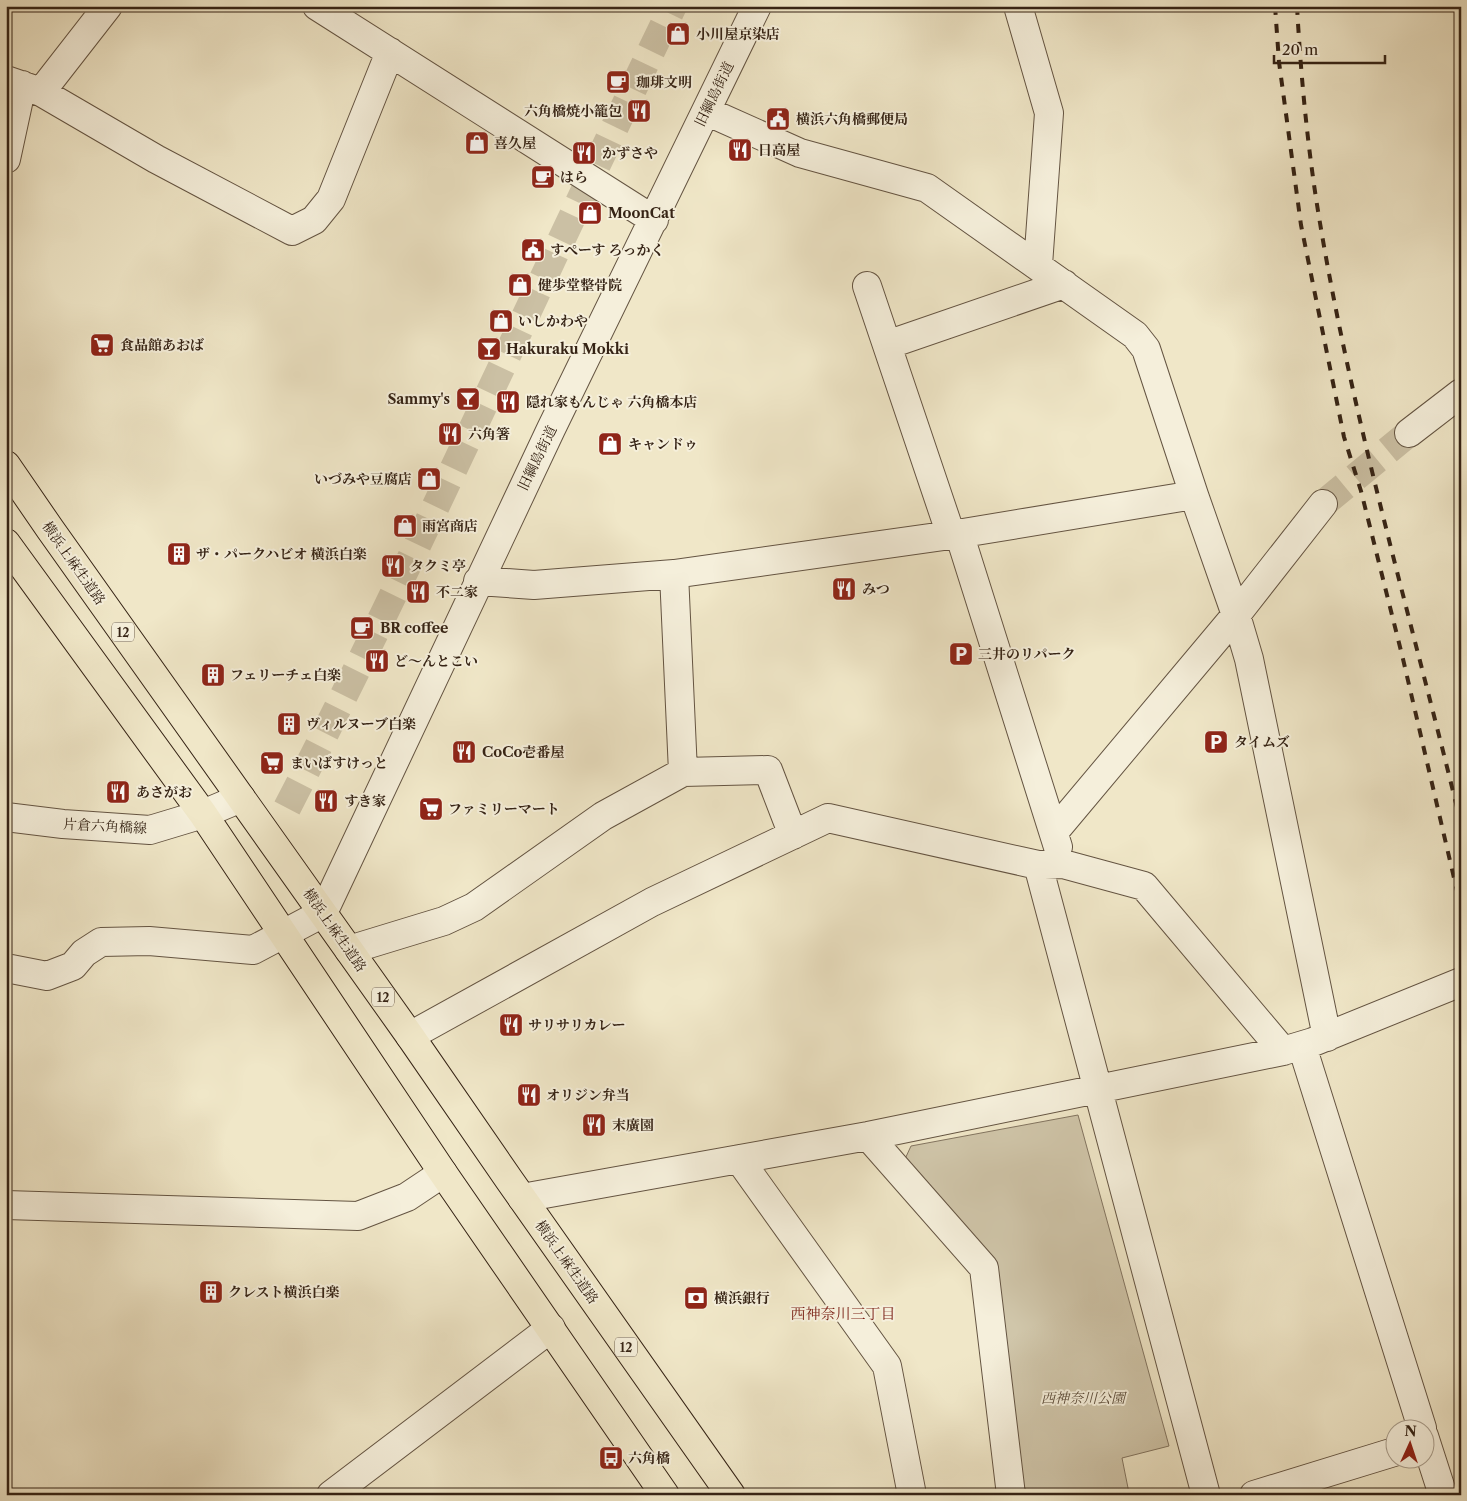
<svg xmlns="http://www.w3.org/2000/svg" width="1467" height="1501" font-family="'Libre Caslon Text','Noto Serif JP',serif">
<rect width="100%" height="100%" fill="#f0e7c8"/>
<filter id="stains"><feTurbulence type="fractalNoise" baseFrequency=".004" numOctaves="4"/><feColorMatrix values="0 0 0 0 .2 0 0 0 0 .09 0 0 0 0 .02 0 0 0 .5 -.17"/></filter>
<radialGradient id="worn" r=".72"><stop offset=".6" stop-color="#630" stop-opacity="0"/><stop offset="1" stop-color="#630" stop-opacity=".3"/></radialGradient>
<path fill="#d0c6aa" stroke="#827460" d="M1078 1115 1169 1446 1122 1458 1129 1493 1031 1495 1023 1486 994 1261 905 1159 911 1146Z"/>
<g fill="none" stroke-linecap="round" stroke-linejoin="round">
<path stroke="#cbc0a4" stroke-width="28" stroke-dasharray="28 14" stroke-linecap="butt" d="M1323 504 1409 433
M287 808C423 544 543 273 673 6"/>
<defs>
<path id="minor" d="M317 6 654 220
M1018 6 1049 113 1038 265
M6 80 41 92 156 159 292 231 314 220 331 199 390 52
M41 92 108 6
M6 159 22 85
M867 286 951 535
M887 345 1064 284
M1409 433 1461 393
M1194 495 1236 615 1249 659 1327 1037
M959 533 1058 847
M674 574 683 772
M478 581 534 585 674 574 951 535 1194 495 1146 349 1135 335 927 188 800 153 706 111
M6 817 63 824 150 830 203 814 241 798
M1054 832 1236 615 1323 504
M1038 865 1206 1495
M349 950 444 921 474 907 603 816 683 772 768 770 793 835
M6 968 47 976 73 966 84 953 101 942 149 941 253 950 323 913 551 429 757 6
M410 1036 652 902 828 818 1038 865 1063 864 1144 886 1283 1051
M1302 1046 1422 1428
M868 1136 984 1268 1011 1495
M739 1159 887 1366 912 1495
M522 1198 868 1136 1283 1051 1313 1042 1461 982
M6 1205 358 1216 407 1197 443 1173
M1424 1436 1443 1495
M331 1495 551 1328
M1254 1495 1394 1452"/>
<path id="major" d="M6 465 50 529 410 1036 510 1181 731 1495
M6 543 203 814 443 1173 665 1495"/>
</defs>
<use href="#minor" stroke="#645442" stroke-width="30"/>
<use href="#major" stroke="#352315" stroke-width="30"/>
<use href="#minor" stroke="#f5efdb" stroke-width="28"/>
<use href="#major" stroke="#f0e7c8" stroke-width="28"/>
<path stroke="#352315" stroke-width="4" stroke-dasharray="9 9" stroke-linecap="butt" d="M1275 6 1279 62 1301 225 1344 437 1361 491 1403 659 1461 908
M1297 6C1301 79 1308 152 1320 223 1354 426 1413 625 1461 824"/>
</g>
<defs>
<symbol id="shop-square" viewBox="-11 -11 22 22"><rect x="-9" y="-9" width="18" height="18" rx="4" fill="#8f2418" stroke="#f5efdb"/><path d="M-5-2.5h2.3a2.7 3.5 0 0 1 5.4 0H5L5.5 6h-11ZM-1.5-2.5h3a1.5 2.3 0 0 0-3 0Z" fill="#fff"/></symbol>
<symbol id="cafe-square" viewBox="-11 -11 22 22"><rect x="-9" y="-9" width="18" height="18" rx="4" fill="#8f2418" stroke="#f5efdb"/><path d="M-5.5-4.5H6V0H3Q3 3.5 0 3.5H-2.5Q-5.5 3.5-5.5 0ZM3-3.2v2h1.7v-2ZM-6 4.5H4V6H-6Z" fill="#fff"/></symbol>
<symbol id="restaurant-square" viewBox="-11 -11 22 22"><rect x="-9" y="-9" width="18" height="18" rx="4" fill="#8f2418" stroke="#f5efdb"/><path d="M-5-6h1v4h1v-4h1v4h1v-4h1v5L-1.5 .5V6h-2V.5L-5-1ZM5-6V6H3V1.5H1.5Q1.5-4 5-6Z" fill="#fff"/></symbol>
<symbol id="civic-square" viewBox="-11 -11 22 22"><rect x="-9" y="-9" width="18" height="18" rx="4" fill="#8f2418" stroke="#f5efdb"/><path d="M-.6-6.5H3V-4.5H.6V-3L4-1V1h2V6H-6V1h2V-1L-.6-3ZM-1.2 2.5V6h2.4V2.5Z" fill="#fff"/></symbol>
<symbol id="supermarket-square" viewBox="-11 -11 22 22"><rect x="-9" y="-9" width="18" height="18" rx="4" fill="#8f2418" stroke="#f5efdb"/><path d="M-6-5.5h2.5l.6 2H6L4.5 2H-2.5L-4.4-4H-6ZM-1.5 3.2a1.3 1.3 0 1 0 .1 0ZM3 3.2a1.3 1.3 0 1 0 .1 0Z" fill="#fff"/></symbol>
<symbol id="bar-square" viewBox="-11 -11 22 22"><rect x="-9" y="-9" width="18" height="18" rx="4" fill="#8f2418" stroke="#f5efdb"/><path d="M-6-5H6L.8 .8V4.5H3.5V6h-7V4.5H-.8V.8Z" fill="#fff"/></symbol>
<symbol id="building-square" viewBox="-11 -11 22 22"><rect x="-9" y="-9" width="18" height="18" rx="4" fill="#8f2418" stroke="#f5efdb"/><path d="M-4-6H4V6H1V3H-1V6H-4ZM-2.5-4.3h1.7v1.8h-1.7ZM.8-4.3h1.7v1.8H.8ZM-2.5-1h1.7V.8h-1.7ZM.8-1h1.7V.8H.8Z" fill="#fff"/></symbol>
<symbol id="parking-square" viewBox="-11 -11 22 22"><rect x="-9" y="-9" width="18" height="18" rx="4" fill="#8f2418" stroke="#f5efdb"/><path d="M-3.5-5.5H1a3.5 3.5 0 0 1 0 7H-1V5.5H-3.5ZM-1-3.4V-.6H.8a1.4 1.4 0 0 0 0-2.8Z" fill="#fff"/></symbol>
<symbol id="bank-square" viewBox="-11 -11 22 22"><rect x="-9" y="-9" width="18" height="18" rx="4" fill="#8f2418" stroke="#f5efdb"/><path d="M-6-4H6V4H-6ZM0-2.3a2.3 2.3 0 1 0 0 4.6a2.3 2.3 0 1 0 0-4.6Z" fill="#fff"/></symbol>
<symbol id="bus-square" viewBox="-11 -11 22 22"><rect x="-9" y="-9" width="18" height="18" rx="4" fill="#8f2418" stroke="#f5efdb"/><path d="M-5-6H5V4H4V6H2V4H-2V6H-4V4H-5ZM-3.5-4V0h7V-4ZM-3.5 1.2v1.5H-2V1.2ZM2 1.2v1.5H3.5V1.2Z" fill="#fff"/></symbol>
</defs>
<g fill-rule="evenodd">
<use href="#shop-square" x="664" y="20" width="28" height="28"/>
<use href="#cafe-square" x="604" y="68" width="28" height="28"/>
<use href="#restaurant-square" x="625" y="97" width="28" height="28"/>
<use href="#civic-square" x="764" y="105" width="28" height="28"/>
<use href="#shop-square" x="463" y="129" width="28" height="28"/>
<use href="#restaurant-square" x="726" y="136" width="28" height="28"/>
<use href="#restaurant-square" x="570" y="139" width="28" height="28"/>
<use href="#cafe-square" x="529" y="163" width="28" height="28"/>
<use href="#shop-square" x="576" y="199" width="28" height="28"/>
<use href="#civic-square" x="519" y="236" width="28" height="28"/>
<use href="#shop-square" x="506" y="271" width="28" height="28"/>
<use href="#shop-square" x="487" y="307" width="28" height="28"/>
<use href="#supermarket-square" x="88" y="331" width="28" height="28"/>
<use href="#bar-square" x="475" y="335" width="28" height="28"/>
<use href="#bar-square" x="454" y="385" width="28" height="28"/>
<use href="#restaurant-square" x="494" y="388" width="28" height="28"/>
<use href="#restaurant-square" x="436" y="420" width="28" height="28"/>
<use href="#shop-square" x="596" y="430" width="28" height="28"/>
<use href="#shop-square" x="415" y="465" width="28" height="28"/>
<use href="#shop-square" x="391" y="512" width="28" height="28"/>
<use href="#building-square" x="165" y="540" width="28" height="28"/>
<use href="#restaurant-square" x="379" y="552" width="28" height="28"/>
<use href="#restaurant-square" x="830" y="575" width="28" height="28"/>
<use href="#restaurant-square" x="404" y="578" width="28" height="28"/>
<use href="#cafe-square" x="348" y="614" width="28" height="28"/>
<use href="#parking-square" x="947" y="640" width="28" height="28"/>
<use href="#restaurant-square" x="363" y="647" width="28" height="28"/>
<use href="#building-square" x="199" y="661" width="28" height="28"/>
<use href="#building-square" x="275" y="710" width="28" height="28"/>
<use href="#parking-square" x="1202" y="728" width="28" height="28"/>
<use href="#restaurant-square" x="450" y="738" width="28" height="28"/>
<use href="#supermarket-square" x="258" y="749" width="28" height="28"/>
<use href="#restaurant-square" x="104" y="778" width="28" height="28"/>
<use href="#restaurant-square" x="312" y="787" width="28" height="28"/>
<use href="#supermarket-square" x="417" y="795" width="28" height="28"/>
<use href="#restaurant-square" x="497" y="1011" width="28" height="28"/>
<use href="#restaurant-square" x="515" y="1081" width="28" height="28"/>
<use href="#restaurant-square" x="580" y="1111" width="28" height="28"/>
<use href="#building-square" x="197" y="1278" width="28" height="28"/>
<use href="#bank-square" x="682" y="1284" width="28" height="28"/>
<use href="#bus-square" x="597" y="1444" width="28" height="28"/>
</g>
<g text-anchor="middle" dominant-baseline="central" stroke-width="4" stroke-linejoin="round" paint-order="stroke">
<g fill="#f5efdb" stroke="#6f6050" stroke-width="1">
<rect x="112" y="622.5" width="22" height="19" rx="4"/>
<rect x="372" y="987.5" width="22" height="19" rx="4"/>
<rect x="615" y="1337.5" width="22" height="19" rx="4"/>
</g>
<g font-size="12" font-weight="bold" fill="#352315">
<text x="123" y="632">12</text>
<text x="383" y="997">12</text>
<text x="626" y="1347">12</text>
</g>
<g font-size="14" font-weight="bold" fill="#352315" stroke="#f5efdb" text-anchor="start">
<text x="696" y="34">小川屋京染店</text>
<text x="636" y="82">珈琲文明</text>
<text x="622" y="111" text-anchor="end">六角橋焼小籠包</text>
<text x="796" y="119">横浜六角橋郵便局</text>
<text x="494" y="143">喜久屋</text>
<text x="758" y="150">日高屋</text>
<text x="602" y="153">かずさや</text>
<text x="560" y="177">はら</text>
<text x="608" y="213">MoonCat</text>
<text x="550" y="250">すぺーす ろっかく</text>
<text x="538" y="285">健歩堂整骨院</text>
<text x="518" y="321">いしかわや</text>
<text x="120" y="345">食品館あおば</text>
<text x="506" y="349">Hakuraku Mokki</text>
<text x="450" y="399" text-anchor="end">Sammy's</text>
<text x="526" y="402">隠れ家もんじゃ 六角橋本店</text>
<text x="468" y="434">六角箸</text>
<text x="628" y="444">キャンドゥ</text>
<text x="412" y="479" text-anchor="end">いづみや豆腐店</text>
<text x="422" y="526">雨宮商店</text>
<text x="196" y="554">ザ・パークハビオ 横浜白楽</text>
<text x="410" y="566">タクミ亭</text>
<text x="862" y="589">みつ</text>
<text x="436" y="592">不二家</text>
<text x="380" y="628">BR coffee</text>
<text x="978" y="654">三井のリパーク</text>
<text x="394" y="661">ど〜んとこい</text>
<text x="230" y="675">フェリーチェ白楽</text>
<text x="306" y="724">ヴィルヌーブ白楽</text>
<text x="1234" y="742">タイムズ</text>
<text x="482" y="752">CoCo壱番屋</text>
<text x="290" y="763">まいばすけっと</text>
<text x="136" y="792">あさがお</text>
<text x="344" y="801">すき家</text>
<text x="448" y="809">ファミリーマート</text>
<text x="528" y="1025">サリサリカレー</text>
<text x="546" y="1095">オリジン弁当</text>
<text x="612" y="1125">末廣園</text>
<text x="228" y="1292">クレスト横浜白楽</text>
<text x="714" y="1298">横浜銀行</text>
<text x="628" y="1458">六角橋</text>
</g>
<g font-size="14" fill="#352315" stroke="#f5efdb">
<text transform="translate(714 94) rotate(-64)">旧綱島街道</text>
<text transform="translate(537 458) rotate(-64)">旧綱島街道</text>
<text transform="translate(74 563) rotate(55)">横浜上麻生道路</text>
<text transform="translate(105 826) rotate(3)">片倉六角橋線</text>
<text transform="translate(335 930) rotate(55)">横浜上麻生道路</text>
<text transform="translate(567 1262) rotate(55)">横浜上麻生道路</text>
</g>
<g font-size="14" font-style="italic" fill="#5c4c3a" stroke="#f5efdb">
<text x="1083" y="1398">西神奈川公園</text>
</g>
<g font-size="15" fill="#7a1f14" stroke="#f5efdb">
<text x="843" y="1313">西神奈川三丁目</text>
</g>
</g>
<rect width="1467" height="1501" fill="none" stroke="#f0e7c8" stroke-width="25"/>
<rect x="8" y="8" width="1452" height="1486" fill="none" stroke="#352315" stroke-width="2.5"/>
<rect x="12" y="12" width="1442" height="1476" fill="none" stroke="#352315"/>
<g transform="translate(1410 1444) rotate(3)"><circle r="24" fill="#f5efdb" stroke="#a89d8c"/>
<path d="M0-4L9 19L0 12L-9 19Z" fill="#8f2418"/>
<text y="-8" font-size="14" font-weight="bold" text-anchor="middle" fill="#352315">N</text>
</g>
<path d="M1274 55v8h111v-8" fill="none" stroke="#352315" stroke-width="2.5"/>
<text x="1282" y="55" font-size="15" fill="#352315" stroke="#f5efdb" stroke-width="4" paint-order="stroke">20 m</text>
<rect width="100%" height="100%" filter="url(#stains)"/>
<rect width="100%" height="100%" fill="url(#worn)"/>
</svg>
